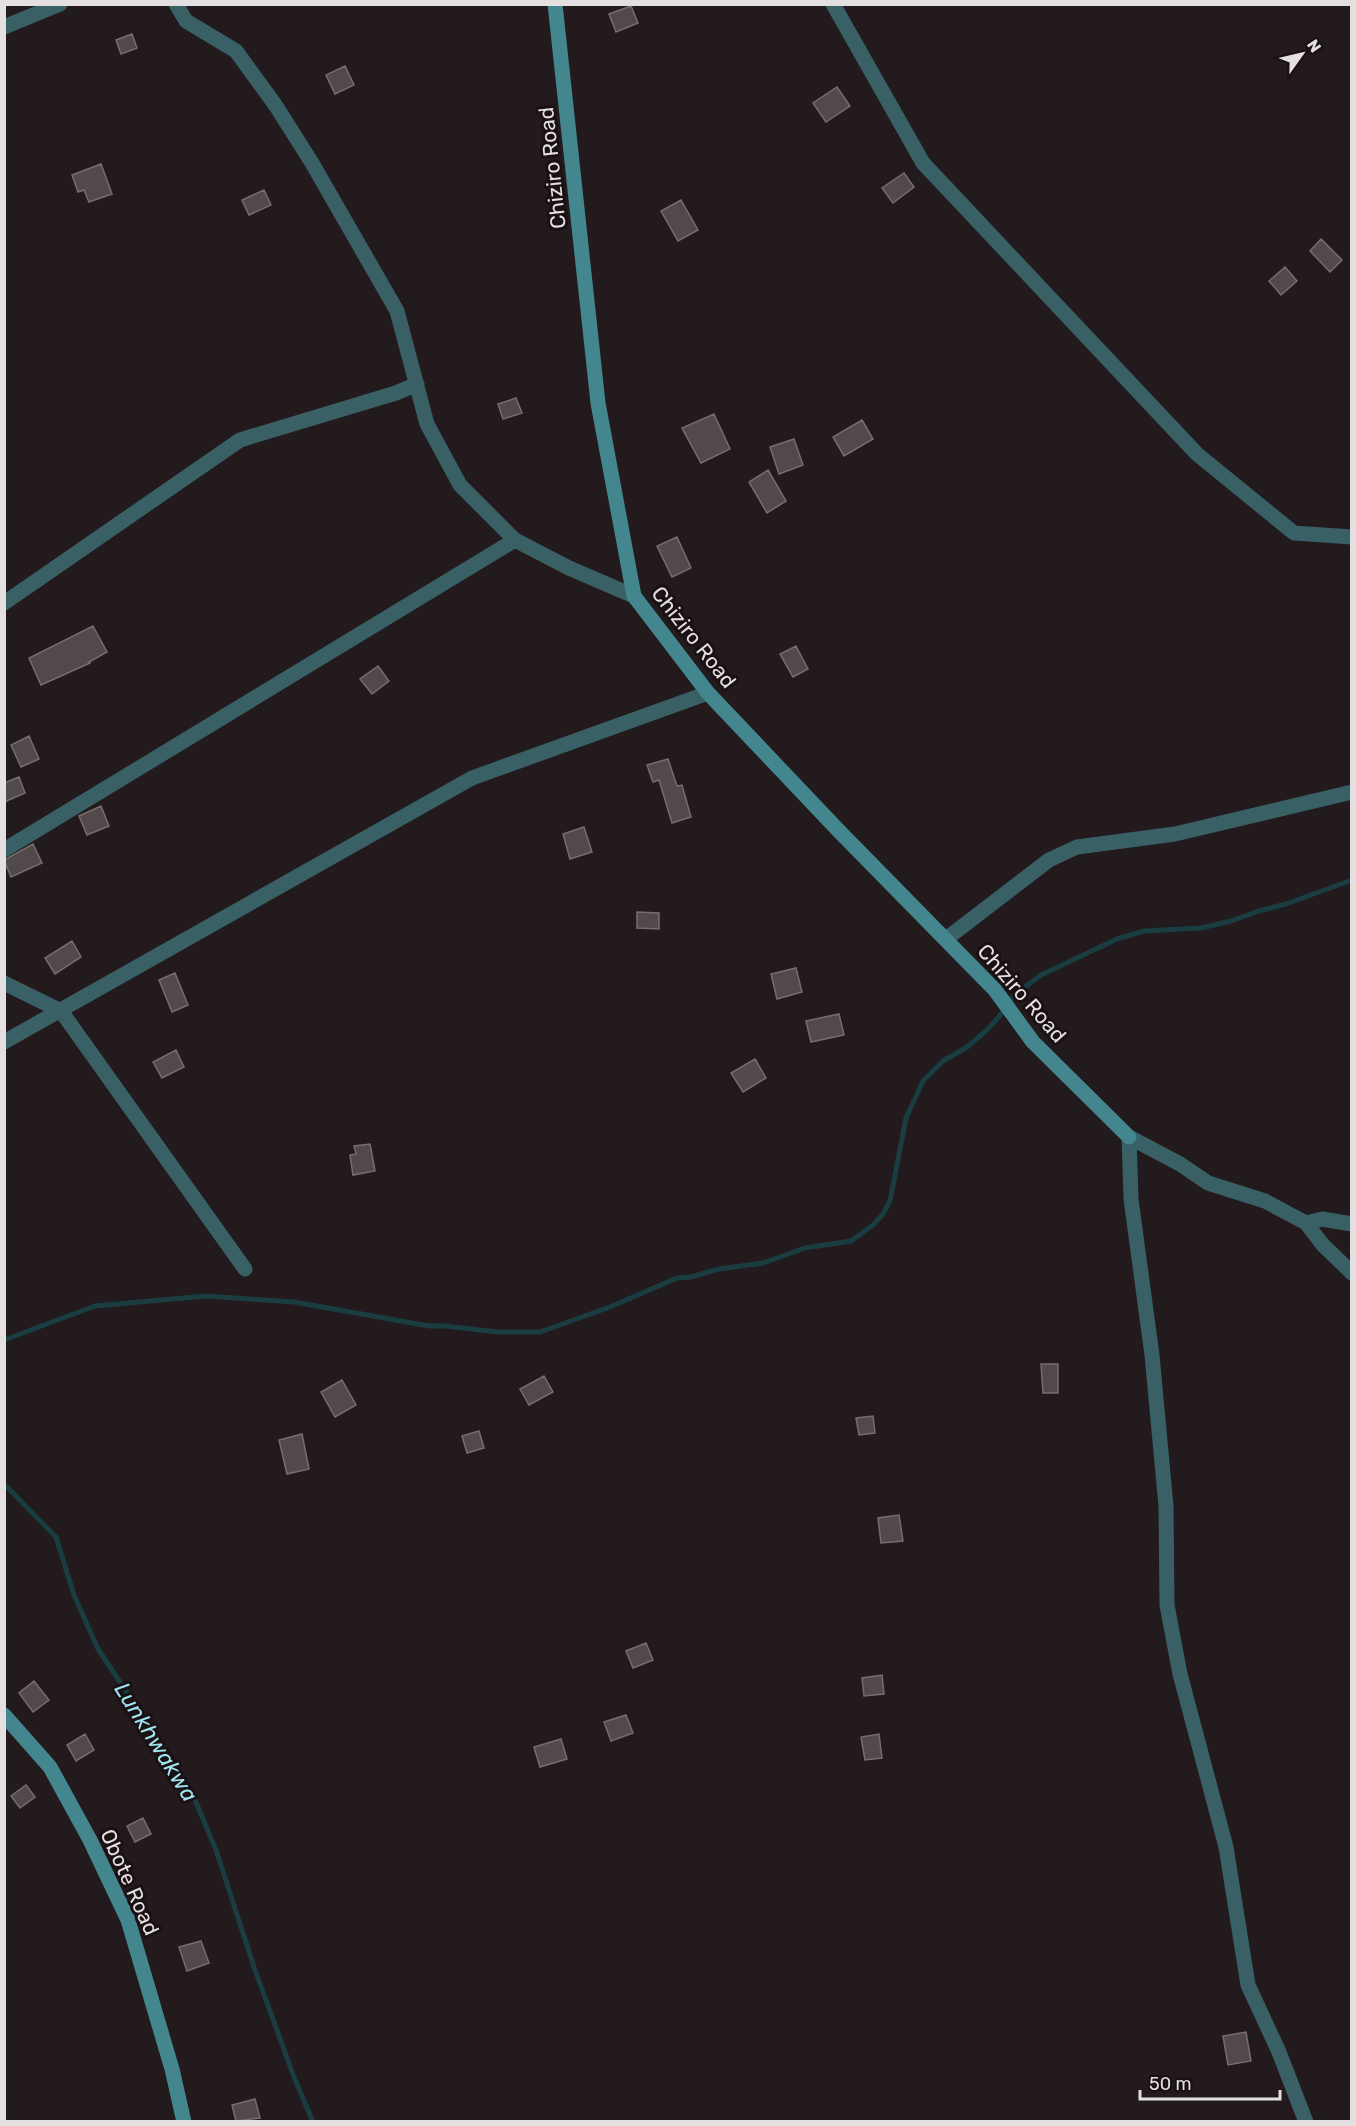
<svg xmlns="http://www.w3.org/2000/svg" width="1356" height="2126" font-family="Rubik,sans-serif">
<rect width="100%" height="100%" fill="#221a1c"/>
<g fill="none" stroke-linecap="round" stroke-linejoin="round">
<path stroke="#1a3d42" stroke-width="5" d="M4 1340 95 1306 206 1296 294 1302 429 1326H445L498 1332H540L610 1307 677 1278 691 1277 719 1269 763 1263 805 1248 851 1241 873 1225 883 1214 890 1201 906 1118 923 1081 943 1061 967 1047 987 1030 1003 1012 1014 995 1041 975 1117 939 1144 931 1201 928 1231 921 1259 911 1286 904 1352 880
M4 1484 56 1537 74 1595 98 1649 159 1741 193 1795 216 1850 254 1967 294 2077 313 2122"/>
</g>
<path fill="#52494a" stroke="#776d6e" stroke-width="1.5" d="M631 6 638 23 616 32 609 14Z
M132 34 137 48 121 54 116 40Z
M345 66 354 85 335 94 326 75Z
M837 87 850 106 826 122 813 103Z
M101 164 112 194 89 202 84 190 78 192 72 175Z
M904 173 914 187 893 203 882 188Z
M264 190 271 205 249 215 242 200Z
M681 200 698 230 678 241 661 211Z
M1321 239 1342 260 1330 272 1310 251Z
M1285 267 1297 281 1281 295 1269 281Z
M516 398 522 413 503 419 498 404Z
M714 414 730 449 701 463 682 428Z
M862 420 873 439 844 456 833 437Z
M794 439 803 465 779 474 770 447Z
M768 470 786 501 767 513 749 482Z
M677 537 691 568 672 577 657 546Z
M93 626 107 652 89 662 90 663 41 685 29 658Z
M796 646 808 669 793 677 780 654Z
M378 666 389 681 372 694 360 679Z
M29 736 39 759 21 767 11 745Z
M668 759 677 786 682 785 691 817 672 823 659 780 653 782 647 765Z
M19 777 25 793 4 802V783Z
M101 806 109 826 87 835 79 816Z
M584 827 592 852 570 859 563 834Z
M33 844 42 863 11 877 4 860Z
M637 912 659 913V929L637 928Z
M72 941 81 957 55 974 45 958Z
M796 968 802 992 777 999 771 974Z
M175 973 188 1005 172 1012 159 980Z
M839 1014 844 1035 811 1042 806 1021Z
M176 1050 184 1067 162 1078 153 1062Z
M755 1059 766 1078 743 1092 731 1073Z
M370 1144 375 1171 353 1175 350 1155 356 1154 354 1146Z
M1041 1364H1058V1393H1043Z
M544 1376 553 1392 529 1405 520 1389Z
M342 1380 356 1405 335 1417 321 1392Z
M873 1416 875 1433 859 1435 856 1418Z
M479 1431 484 1448 467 1453 462 1436Z
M302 1434 309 1469 287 1474 279 1440Z
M899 1515 903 1541 881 1543 878 1518Z
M646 1643 653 1660 633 1668 626 1651Z
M882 1675 884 1694 864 1696 862 1678Z
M34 1681 49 1700 33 1712 19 1693Z
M626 1715 633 1733 611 1741 604 1722Z
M85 1734 94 1750 76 1761 67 1745Z
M879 1734 882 1758 865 1760 861 1737Z
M561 1739 567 1759 540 1767 534 1747Z
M26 1785 35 1797 20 1808 11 1796Z
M143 1818 151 1834 135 1842 127 1826Z
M201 1941 209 1963 187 1971 179 1947Z
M1246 2032 1251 2061 1228 2065 1223 2036Z
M255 2099 260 2118 236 2121 232 2105Z"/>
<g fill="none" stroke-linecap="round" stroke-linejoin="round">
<path stroke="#386065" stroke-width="15" d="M176 4 186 21 236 51 276 106 312 163 397 311 427 424 460 485 515 540 569 568 634 596
M833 4 923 163 1197 454 1294 533 1352 537
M4 27 60 4
M4 603 240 440 396 393 417 384
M4 850 515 540
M946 939 1049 860 1077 847 1175 834 1352 792
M4 983 61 1011 245 1269
M4 1042 472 778 708 693
M1306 1223 1322 1219 1352 1224
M1306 2122 1279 2052 1248 1985 1226 1847 1180 1674 1167 1605 1166 1506 1152 1355 1131 1199 1129 1137 1180 1164 1208 1183 1265 1201 1306 1223 1323 1245 1352 1273"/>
<path stroke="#43868e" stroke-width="15" d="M555 4 598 403 634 596 708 693 838 830 995 990 1033 1042 1129 1137
M4 1715 50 1767 90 1840 128 1920 172 2069 184 2122"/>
</g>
<g text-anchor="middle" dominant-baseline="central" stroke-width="6" stroke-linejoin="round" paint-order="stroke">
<g font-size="21" fill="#e4dfe0" stroke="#191113">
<text transform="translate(552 168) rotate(-96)">Chiziro Road</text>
<text transform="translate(694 637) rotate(52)">Chiziro Road</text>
<text transform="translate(1022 993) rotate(49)">Chiziro Road</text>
<text transform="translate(130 1882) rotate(66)">Obote Road</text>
</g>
<g font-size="22" font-style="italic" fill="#a0e6f0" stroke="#191113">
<text transform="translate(156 1742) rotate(58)">Lunkhwakwa</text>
</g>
</g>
<rect width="1356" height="2126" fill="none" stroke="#e4dfe0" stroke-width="12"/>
<g transform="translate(1302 54) rotate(56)" stroke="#191113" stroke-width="4.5" paint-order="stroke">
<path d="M0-4.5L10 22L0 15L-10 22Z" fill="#e4dfe0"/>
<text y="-9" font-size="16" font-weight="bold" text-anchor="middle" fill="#e4dfe0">N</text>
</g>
<path d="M1140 2090v9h140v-9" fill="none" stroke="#e4dfe0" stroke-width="3"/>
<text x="1149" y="2090" font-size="18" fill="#e4dfe0" stroke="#191113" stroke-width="4.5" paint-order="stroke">50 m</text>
</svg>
